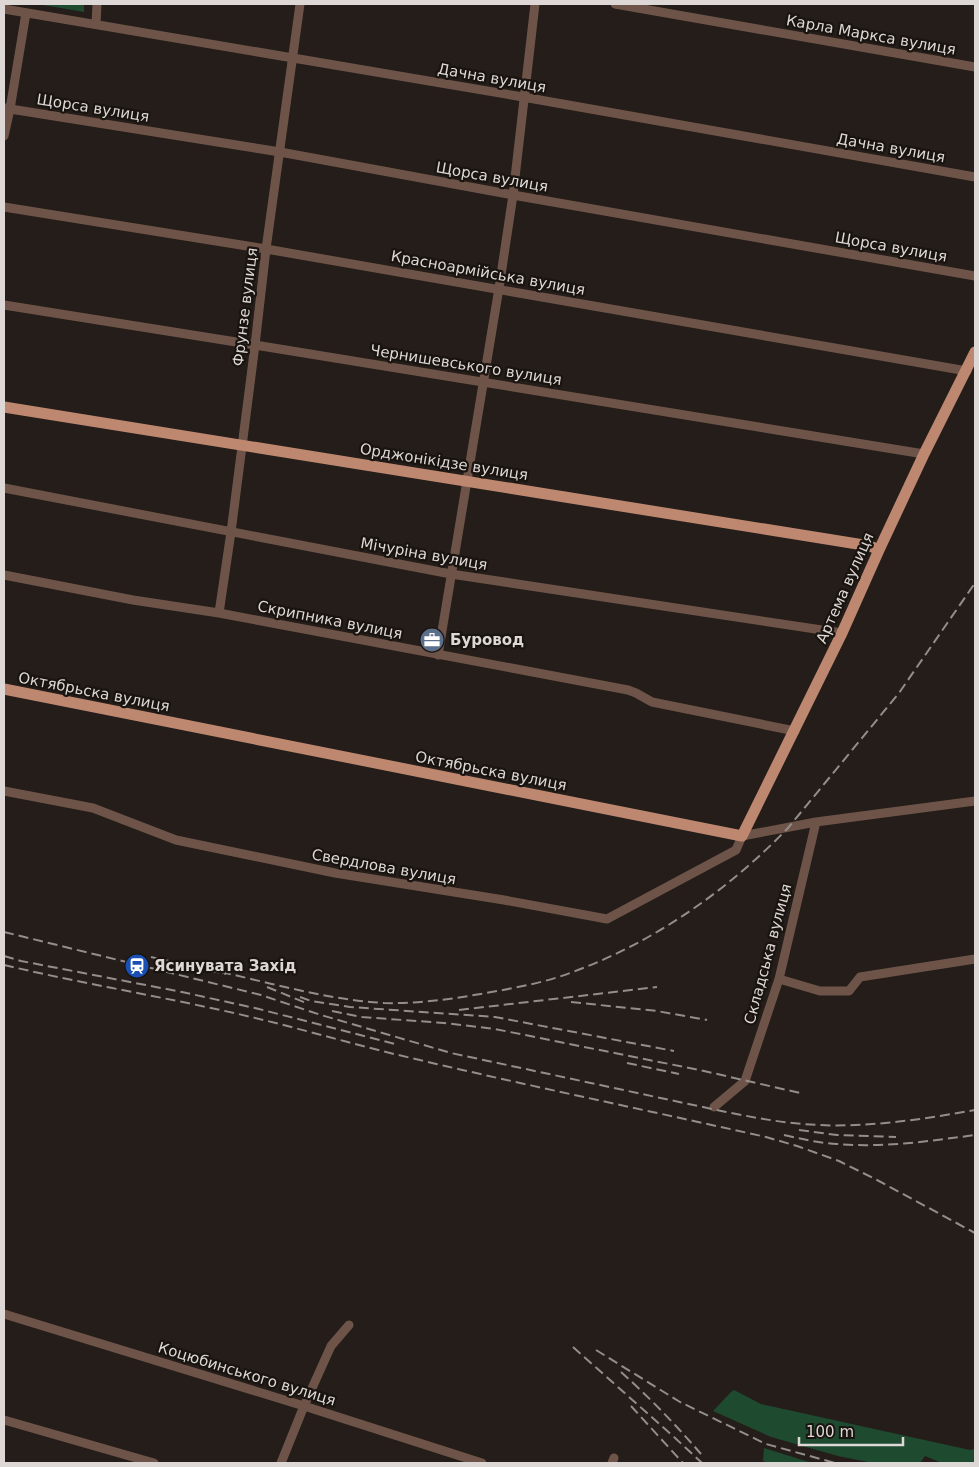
<svg xmlns="http://www.w3.org/2000/svg" width="979" height="1467" font-family="'DejaVu Sans',sans-serif">
<rect width="100%" height="100%" fill="#241d19"/>
<path fill="#1e4a30" d="M37 4H84V12Z
M734 1390 761 1404 970 1450 975 1449V1463H942L925 1456 920 1463H873L838 1456 771 1437 713 1411 731 1392Z
M764 1448 812 1463H768L763 1461Z"/>
<g fill="none" stroke-linecap="round" stroke-linejoin="round">
<path stroke="#6e5448" stroke-width="9" d="M615 4 975 67
M4 9 523 97 975 177
M96 24 97 4
M4 108 280 152 513 195 975 276
M4 136 10 109 26 13
M4 207 266 249 967 371
M4 305 255 345 924 454
M4 488 451 574 842 633
M4 575 133 600 219 613 628 690 636 693 652 702 795 731
M219 613 231 532 255 345 266 249 300 4
M438 655 499 288 513 195 535 4
M4 791 93 808 176 840 335 873 504 900 607 919 736 850 742 836 816 822 975 801
M779 979 820 991H849L860 977 975 959
M714 1107 745 1081 779 979 816 822
M4 1314 304 1406 482 1463
M4 1420 154 1463
M281 1463 304 1406 331 1346 349 1325
M612 1463 614 1458"/>
<path stroke="#be8870" stroke-width="11" d="M4 407 870 546 879 550
M4 689 742 836 842 633 879 550 924 454 975 352"/>
<path stroke="#948e8b" stroke-width="2" stroke-dasharray="10 5" stroke-linecap="butt" d="M4 932 261 995 321 1015 451 1053 726 1112C752 1117 777 1122 803 1124 860 1129 919 1120 975 1110
M4 956 21 961 182 992 259 1009 395 1044
M151 957 226 974
M4 965C80 983 158 996 234 1013 287 1025 338 1040 390 1053 515 1083 641 1109 766 1137L797 1146 839 1161 877 1180 975 1233
M221 972C275 984 329 1000 384 1003 418 1004 452 999 486 993 514 988 543 983 570 973 653 943 727 891 788 828L899 693 975 583
M267 987 306 1003
M300 997 311 1001 350 1007 495 1017 674 1051
M571 1002 657 1011 707 1020
M459 1010 657 987
M332 1011 362 1017 444 1023 495 1029 704 1071 800 1093
M627 1063 679 1074
M799 1130 837 1135 896 1137
M784 1135C802 1139 819 1143 837 1144 883 1148 930 1141 975 1135
M573 1347 674 1437 702 1463
M596 1350 680 1402 766 1444 835 1463
M621 1372C649 1397 676 1425 701 1454
M631 1406 683 1463"/>
</g>
<defs>
<symbol id="office-disc" viewBox="-11 -11 22 22"><circle r="9.5" fill="#5c6f8a" stroke="#1a1410"/><path d="M-6-3h4V-5.5h4V-3h4V5H-6ZM-1-4.5V-3h2v-1.5ZM-6 0V1H6V0Z" fill="#fff"/></symbol>
<symbol id="station-disc" viewBox="-11 -11 22 22"><circle r="9.5" fill="#1a4fb4" stroke="#1a1410"/><path d="M-3-6H3Q5-6 5-4V2Q5 4 3 4L4.5 6H3L1.5 4h-3L-3 6H-4.5L-3 4Q-5 4-5 2V-4Q-5-6-3-6ZM-3.5-4v3h7v-3ZM-3.5 1v1.5H-2V1ZM2 1v1.5H3.5V1Z" fill="#fff"/></symbol>
</defs>
<g fill-rule="evenodd">
<use href="#office-disc" x="418" y="626" width="28" height="28"/>
<use href="#station-disc" x="123" y="952" width="28" height="28"/>
</g>
<g text-anchor="middle" dominant-baseline="central" stroke-width="4.5" stroke-linejoin="round" paint-order="stroke">
<g font-size="15" fill="#ddd8d5" stroke="#1a1410">
<text transform="translate(871 35) rotate(10)">Карла Маркса вулиця</text>
<text transform="translate(492 78) rotate(10)">Дачна вулиця</text>
<text transform="translate(93 108) rotate(9)">Щорса вулиця</text>
<text transform="translate(891 148) rotate(10)">Дачна вулиця</text>
<text transform="translate(492 177) rotate(10)">Щорса вулиця</text>
<text transform="translate(891 247) rotate(10)">Щорса вулиця</text>
<text transform="translate(488 273) rotate(10)">Красноармійська вулиця</text>
<text transform="translate(245 307) rotate(-83)">Фрунзе вулиця</text>
<text transform="translate(466 365) rotate(9)">Чернишевського вулиця</text>
<text transform="translate(444 462) rotate(9)">Орджонікідзе вулиця</text>
<text transform="translate(424 554) rotate(10)">Мічуріна вулиця</text>
<text transform="translate(845 588) rotate(-66)">Артема вулиця</text>
<text transform="translate(330 620) rotate(11)">Скрипника вулиця</text>
<text transform="translate(94 692) rotate(11)">Октябрьска вулиця</text>
<text transform="translate(491 771) rotate(11)">Октябрьска вулиця</text>
<text transform="translate(384 867) rotate(10)">Свердлова вулиця</text>
<text transform="translate(768 954) rotate(-75)">Складська вулиця</text>
<text transform="translate(247 1374) rotate(17)">Коцюбинського вулиця</text>
</g>
<g font-size="15" font-weight="bold" fill="#ddd8d5" stroke="#1a1410" text-anchor="start">
<text x="450" y="640">Буровод</text>
<text x="154" y="966">Ясинувата Захід</text>
</g>
</g>
<rect width="979" height="1467" fill="none" stroke="#ddd8d5" stroke-width="10"/>
<path d="M799 1437v8h104v-8" fill="none" stroke="#ddd8d5" stroke-width="2.5"/>
<text x="806" y="1437" font-size="15" fill="#ddd8d5" stroke="#1a1410" stroke-width="4" paint-order="stroke">100 m</text>
</svg>
